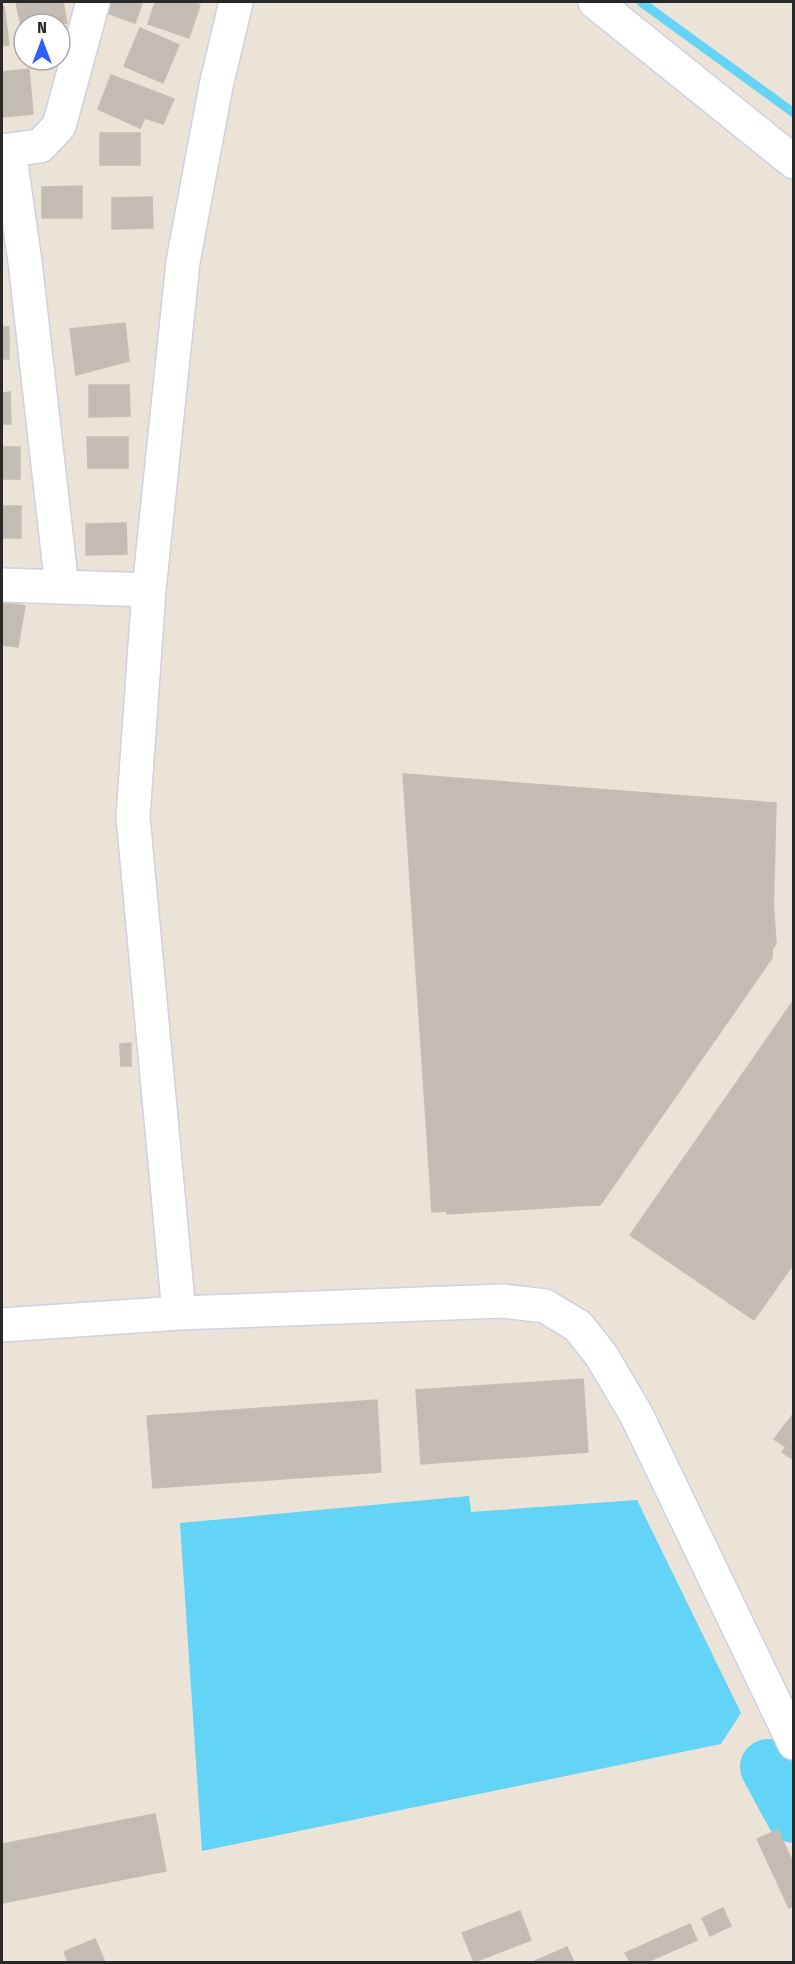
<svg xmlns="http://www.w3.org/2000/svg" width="795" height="1964" font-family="'Fira Sans Condensed',sans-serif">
<rect width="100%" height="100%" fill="#ebe2d8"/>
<path fill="#63d3f6" d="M469 1496 471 1512 637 1500 741 1713 721 1744 202 1851 180 1523Z"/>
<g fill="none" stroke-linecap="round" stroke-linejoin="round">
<path stroke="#63d3f6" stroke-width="9" d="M641 2 794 113"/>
<path stroke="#63d3f6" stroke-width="56" d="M768 1767 794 1815"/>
</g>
<path fill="#c3bcb5" stroke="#c6beb2" stroke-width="1.5" d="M16 2H63L67 23 24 24V31H22Z
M108 2H136L142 4 135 23 104 12Z
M155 2H191L200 5 189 38 148 24Z
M2 6H4L9 45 2 46Z
M140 28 179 45 163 83 124 66Z
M29 69 33 114 2 117V72Z
M111 75 174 99 163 124 145 118 140 128 98 109Z
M100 133H140V165H100Z
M82 186V218H42V187Z
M152 197 153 228 112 229V198Z
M125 323 129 361 76 375 70 329Z
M2 327H9V359H2Z
M89 385H129L130 416 89 417Z
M10 392 11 424H2V393Z
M87 437H128V468H88Z
M2 447H20V479H2Z
M2 506H21V538H2Z
M126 523 127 554 86 555V524Z
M2 602 25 606 18 647 2 645Z
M403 774 776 803 772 958 600 1205 432 1212Z
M409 788 767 804 776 944 592 1205 447 1214Z
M794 1000V1263L754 1320 630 1235Z
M131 1043V1066H121L120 1044Z
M583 1379 588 1452 421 1464 416 1390Z
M377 1400 381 1472 153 1488 147 1416Z
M794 1413V1453L774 1439Z
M794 1435V1460L782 1452Z
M155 1814 166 1871 2 1903V1844Z
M778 1830 794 1865V1906L789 1908 757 1839Z
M723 1908 731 1926 710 1936 702 1918Z
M520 1911 531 1940 474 1962 462 1933Z
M690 1924 697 1940 647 1962H630L625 1953Z
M95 1939 105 1962H68L64 1952Z
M567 1947 574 1962H533Z"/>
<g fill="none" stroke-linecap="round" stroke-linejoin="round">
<defs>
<path id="minor" d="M595 2 794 162
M9 150 25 262 62 587
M2 151 40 146 59 126 93 2
M2 585 149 590
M179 1313 133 817 149 590 183 262 216 86 236 2
M2 1325 179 1313 503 1301 545 1306 578 1326 601 1355 637 1416 794 1743"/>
</defs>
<use href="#minor" stroke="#cdd2e2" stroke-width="36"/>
<use href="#minor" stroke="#fff" stroke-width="33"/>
</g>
<rect width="795" height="1964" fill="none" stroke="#282828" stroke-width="6"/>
<g transform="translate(42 42)"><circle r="28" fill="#ffffff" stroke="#a9a9a9" stroke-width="1.5"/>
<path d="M0-4.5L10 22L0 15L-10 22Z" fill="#315dff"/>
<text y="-9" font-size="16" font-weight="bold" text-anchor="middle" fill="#282828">N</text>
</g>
</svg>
